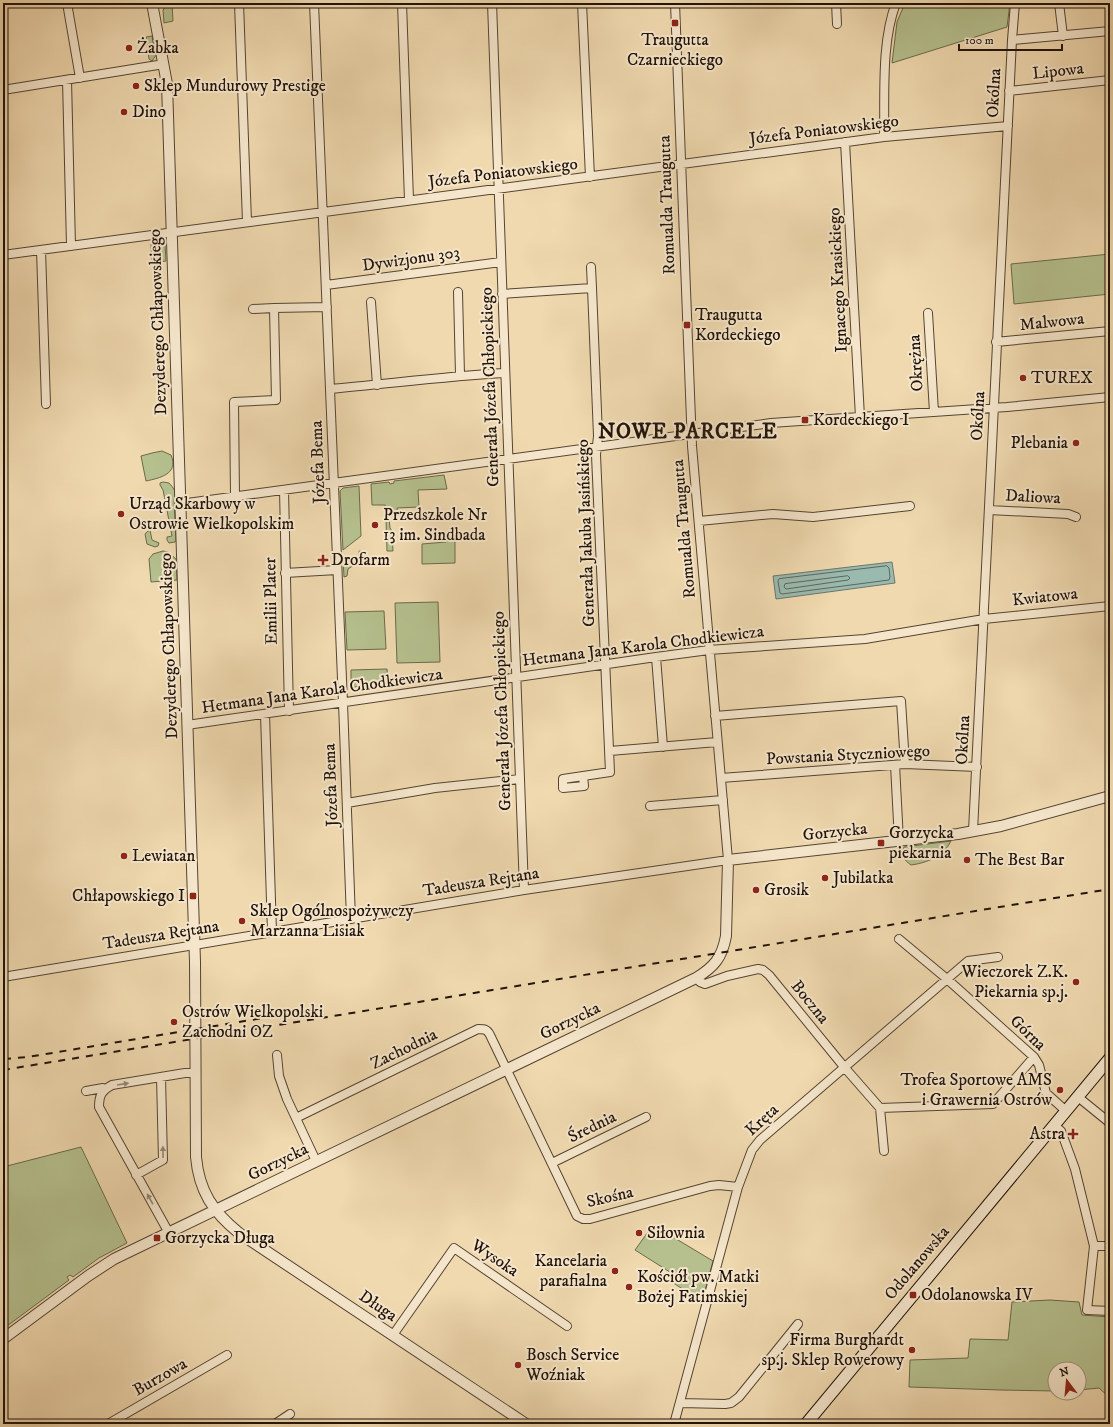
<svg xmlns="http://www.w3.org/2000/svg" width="1113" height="1427" font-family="'IM FELL DW Pica',serif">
<rect width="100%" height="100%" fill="#f0d9af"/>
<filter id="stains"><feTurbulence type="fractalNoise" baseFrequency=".005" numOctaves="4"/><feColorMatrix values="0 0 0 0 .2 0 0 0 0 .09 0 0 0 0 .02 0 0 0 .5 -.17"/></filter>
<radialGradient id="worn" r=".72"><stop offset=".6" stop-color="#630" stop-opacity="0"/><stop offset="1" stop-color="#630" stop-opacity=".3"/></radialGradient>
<path fill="#b5c08e" stroke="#6a6a4c" d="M161 3H172L173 21 164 23 163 10 164 9Z
M905 3H1010L1007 27 892 63 897 22Z
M152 36 155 54H157L152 61 149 59 146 37Z
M161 243 165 245 166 261 152 263 151 244Z
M1110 254V294L1014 304 1011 264Z
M162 451 171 455C179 474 160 478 146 481L141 456 152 453Z
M444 475 447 489 418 490 419 507 397 508 398 514 392 512V514H386L385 505H372L371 484 389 482 390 484 394 483V481Z
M163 482 169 483C174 488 176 492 176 499H174L176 540 175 542 169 543 167 540V537L172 536 163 490 160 485V483Z
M359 486 361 536 343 550 340 491 343 488Z
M389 518 390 528 392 531 393 551H387L386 519Z
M150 530 152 540 159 543 158 546 155 547 147 544 145 534 148 531Z
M455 539V563L422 564V544L446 542V540Z
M163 551 168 552 176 559 177 580 151 582 149 559 153 554Z
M359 551 364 552 366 560 363 559 348 569 347 576 344 577 343 558 347 557V562L359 556Z
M438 602 440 662 397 663 395 603Z
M384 611 386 649 347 650 345 612Z
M387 669 388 686 351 687V670Z
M951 841C944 856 927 863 911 865 904 860 900 855 904 847Z
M81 1147 127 1243 99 1258 73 1277 70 1275 67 1277 69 1280 3 1329V1167Z
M653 1225 713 1261 702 1302 669 1280 673 1274 635 1250Z
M1050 1300 1079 1302 1082 1315 1110 1317V1398L1099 1388 1079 1390V1369H1055V1391L1001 1390 909 1387 910 1360 968 1358 970 1339 1008 1340 1012 1302Z"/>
<path fill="#9abaaf" stroke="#69776d" d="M892 562 895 583 776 599 773 576Z"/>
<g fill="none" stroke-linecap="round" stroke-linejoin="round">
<path stroke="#5d665d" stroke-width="1" d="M887 566 889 568 890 577 889 580 782 594 780 593 778 581 779 579Z
M848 576 850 578 848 580 786 589 784 587 785 584Z"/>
<defs>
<path id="minor" d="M67 3 80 78
M239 3 247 222
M314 3 343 703 351 919
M402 3 409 200
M492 3 524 890
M582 3 590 177
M836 3 837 24
M1059 3 1063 36
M1012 40 1110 31
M67 80 71 246
M3 90 164 64
M1009 91 1110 80
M884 137C885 95 881 42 896 3
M845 142 860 417
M41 250 46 404
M3 255 884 137 1008 126
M591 267 592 288
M326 285 501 262
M458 292 460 375
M502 294 592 288 598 436 596 455 610 772 563 779V788L584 786 583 776
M371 302 377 385
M253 309 274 308
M928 313 934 412
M996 342 1110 331
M330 389C388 384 446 376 505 373
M284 490 289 711
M235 497 234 402 276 400 274 308 327 307
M180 504 771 423 1007 407 1110 397
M989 510 1068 514 1076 517
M699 521 773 514 813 517 910 506
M285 573 337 570
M656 657 663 747
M265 714 272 932
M715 716 901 701 905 764
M187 725 656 657 709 650 865 639 984 619 1110 606
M610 751 717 742
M895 765 899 841
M721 778 905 764 977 767
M347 803 435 788 520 779
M650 806 723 800
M973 831 1012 40 1015 3
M899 939 947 979 1034 1057 1039 1065 1046 1093 1066 1111
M3 977 524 890 728 860 692 446 675 3
M696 978 700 982 705 984 727 976 758 969 763 970 769 975 845 1068 880 1108 993 1104 1034 1057
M277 1055 279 1076 287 1099 316 1161
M86 1091 103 1088 105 1089
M1078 1097 1110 1123
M880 1108 884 1151
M296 1118 478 1029C484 1029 487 1029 490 1035L577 1216 583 1219H590L710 1186 719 1185 738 1187
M1054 1125 1061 1131 1075 1169 1094 1246 1087 1310 1110 1311
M552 1163 646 1117
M136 1175 163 1160 161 1077
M169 1233 99 1107C99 1096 101 1091 112 1085L185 1073H196
M1094 1246H1110
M393 1335 454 1248 567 1326
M680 1403 725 1404 731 1403 739 1397 798 1324
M108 1424 227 1355
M275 1424 290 1414
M674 1424 738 1187 752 1150 760 1140 968 961 998 957"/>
<path id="tertiary" d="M152 3 167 84 195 962 196 1157C199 1191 213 1212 239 1233L526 1424
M3 1339 88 1276 114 1259 696 978C714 967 722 958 726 936L728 860 958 834 1001 826 1110 796"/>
<path id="secondary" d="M806 1424 1110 1058"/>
</defs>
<use href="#minor" stroke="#544434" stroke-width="10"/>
<use href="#tertiary" stroke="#544434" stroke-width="12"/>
<use href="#secondary" stroke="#20130b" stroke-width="13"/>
<use href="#minor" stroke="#f5e6cb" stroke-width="8"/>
<use href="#tertiary" stroke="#f5e6cb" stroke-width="10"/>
<use href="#secondary" stroke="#f5e6cb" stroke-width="11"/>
<path stroke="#20130b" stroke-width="2" stroke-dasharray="7 7" stroke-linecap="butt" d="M4 1059 28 1057 317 1009
M3 1070 1110 889"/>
</g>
<defs><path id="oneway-solid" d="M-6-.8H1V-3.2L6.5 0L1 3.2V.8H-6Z"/></defs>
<g fill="#958775">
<use href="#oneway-solid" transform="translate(123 1084) rotate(-9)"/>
<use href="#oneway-solid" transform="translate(163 1152) rotate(-91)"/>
<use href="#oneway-solid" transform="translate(150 1199) rotate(-119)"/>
</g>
<g fill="#8f2418" stroke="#f5e6cb" stroke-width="1.5">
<rect x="671" y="19" width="8" height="8" rx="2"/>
<circle cx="129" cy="48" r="4"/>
<circle cx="136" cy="86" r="4"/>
<circle cx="124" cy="112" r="4"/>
<rect x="683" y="321" width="8" height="8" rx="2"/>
<circle cx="1023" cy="378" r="4"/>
<rect x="801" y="416" width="8" height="8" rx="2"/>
<circle cx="1076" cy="443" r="4"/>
<circle cx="121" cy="514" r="4"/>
<circle cx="375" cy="525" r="4"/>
<path d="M321 554h4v4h4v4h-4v4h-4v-4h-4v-4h4z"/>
<rect x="877" y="839" width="8" height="8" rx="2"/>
<circle cx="124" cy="856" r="4"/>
<circle cx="967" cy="860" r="4"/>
<circle cx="825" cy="878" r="4"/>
<circle cx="756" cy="890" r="4"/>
<rect x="189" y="892" width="8" height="8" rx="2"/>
<circle cx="242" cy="921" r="4"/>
<circle cx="1076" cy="982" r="4"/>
<circle cx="174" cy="1022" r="4"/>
<circle cx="1060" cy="1090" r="4"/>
<path d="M1071 1128h4v4h4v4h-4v4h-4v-4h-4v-4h4z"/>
<circle cx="639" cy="1233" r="4"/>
<rect x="153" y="1234" width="8" height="8" rx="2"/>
<circle cx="615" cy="1271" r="4"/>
<circle cx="629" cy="1287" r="4"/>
<rect x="909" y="1291" width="8" height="8" rx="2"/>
<circle cx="912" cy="1350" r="4"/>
<circle cx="518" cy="1365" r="4"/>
</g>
<g text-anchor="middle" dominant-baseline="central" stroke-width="4" stroke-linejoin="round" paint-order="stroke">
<g font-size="17" fill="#20130b" stroke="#f5e6cb" text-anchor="start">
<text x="675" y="40" text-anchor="middle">Traugutta<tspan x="675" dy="20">Czarnieckiego</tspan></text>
<text x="137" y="48">Żabka</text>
<text x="144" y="86">Sklep Mundurowy Prestige</text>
<text x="132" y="112">Dino</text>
<text x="695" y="315">Traugutta<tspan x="695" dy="20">Kordeckiego</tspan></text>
<text x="1031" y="378">TUREX</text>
<text x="813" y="420">Kordeckiego I</text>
<text x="1068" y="443" text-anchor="end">Plebania</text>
<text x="129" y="504">Urząd Skarbowy w<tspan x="129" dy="20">Ostrowie Wielkopolskim</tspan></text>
<text x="383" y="515">Przedszkole Nr<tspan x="383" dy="20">13 im. Sindbada</tspan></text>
<text x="331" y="560">Drofarm</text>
<text x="889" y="833">Gorzycka<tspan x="889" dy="20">piekarnia</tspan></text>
<text x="132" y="856">Lewiatan</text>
<text x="975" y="860">The Best Bar</text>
<text x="833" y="878">Jubilatka</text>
<text x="764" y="890">Grosik</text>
<text x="185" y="896" text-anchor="end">Chłapowskiego I</text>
<text x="250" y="911">Sklep Ogólnospożywczy<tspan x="250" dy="20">Marzanna Lisiak</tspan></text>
<text x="1068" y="972" text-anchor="end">Wieczorek Z.K.<tspan x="1068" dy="20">Piekarnia sp.j.</tspan></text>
<text x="182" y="1012">Ostrów Wielkopolski<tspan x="182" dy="20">Zachodni OZ</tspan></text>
<text x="1052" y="1080" text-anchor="end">Trofea Sportowe AMS<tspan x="1052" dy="20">i Grawernia Ostrów</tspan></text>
<text x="1065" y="1134" text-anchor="end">Astra</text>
<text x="647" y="1233">Siłownia</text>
<text x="165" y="1238">Gorzycka Długa</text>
<text x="607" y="1261" text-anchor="end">Kancelaria<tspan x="607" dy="20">parafialna</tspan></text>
<text x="637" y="1277">Kościół pw. Matki<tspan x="637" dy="20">Bożej Fatimskiej</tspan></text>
<text x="921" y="1295">Odolanowska IV</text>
<text x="904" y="1340" text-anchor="end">Firma Burghardt<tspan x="904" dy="20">sp.j. Sklep Rowerowy</tspan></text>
<text x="526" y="1355">Bosch Service<tspan x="526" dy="20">Woźniak</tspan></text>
</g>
<g font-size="17" fill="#20130b" stroke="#f5e6cb">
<text transform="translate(1058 71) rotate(-6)">Lipowa</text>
<text transform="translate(994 93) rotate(-87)">Okólna</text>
<text transform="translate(824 130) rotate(-7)">Józefa Poniatowskiego</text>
<text transform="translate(503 173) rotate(-7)">Józefa Poniatowskiego</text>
<text transform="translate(667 205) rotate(-92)">Romualda Traugutta</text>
<text transform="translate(411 259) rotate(-8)">Dywizjonu 303</text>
<text transform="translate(838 280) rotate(-93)">Ignacego Krasickiego</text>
<text transform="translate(158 322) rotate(-92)">Dezyderego Chłapowskiego</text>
<text transform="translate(1052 322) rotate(-6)">Malwowa</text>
<text transform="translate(916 363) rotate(-93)">Okrężna</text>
<text transform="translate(490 387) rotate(-92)">Generała Józefa Chłopickiego</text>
<text transform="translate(978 416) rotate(-87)">Okólna</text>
<text transform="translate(318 462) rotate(-92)">Józefa Bema</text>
<text transform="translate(1033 497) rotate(3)">Daliowa</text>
<text transform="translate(684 529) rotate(-95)">Romualda Traugutta</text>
<text transform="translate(586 533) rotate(-92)">Generała Jakuba Jasińskiego</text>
<text transform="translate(1045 597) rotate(-6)">Kwiatowa</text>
<text transform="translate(271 601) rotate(-91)">Emilii Plater</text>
<text transform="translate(169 646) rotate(-92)">Dezyderego Chłapowskiego</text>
<text transform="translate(643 646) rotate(-7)">Hetmana Jana Karola Chodkiewicza</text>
<text transform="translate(322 691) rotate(-8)">Hetmana Jana Karola Chodkiewicza</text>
<text transform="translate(502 711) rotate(-92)">Generała Józefa Chłopickiego</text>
<text transform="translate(963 740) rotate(-87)">Okólna</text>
<text transform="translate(848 755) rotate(-3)">Powstania Styczniowego</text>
<text transform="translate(331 785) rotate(-92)">Józefa Bema</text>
<text transform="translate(835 832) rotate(-6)">Gorzycka</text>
<text transform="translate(481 882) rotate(-9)">Tadeusza Rejtana</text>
<text transform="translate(161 935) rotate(-9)">Tadeusza Rejtana</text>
<text transform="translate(810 1002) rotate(51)">Boczna</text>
<text transform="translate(570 1021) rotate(-26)">Gorzycka</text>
<text transform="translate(1028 1033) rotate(44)">Górna</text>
<text transform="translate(404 1049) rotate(-26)">Zachodnia</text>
<text transform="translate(762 1120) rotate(-43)">Kręta</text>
<text transform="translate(592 1127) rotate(-26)">Średnia</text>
<text transform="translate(278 1162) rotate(-26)">Gorzycka</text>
<text transform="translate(610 1197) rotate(-13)">Skośna</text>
<text transform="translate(495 1258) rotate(34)">Wysoka</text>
<text transform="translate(917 1263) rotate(-50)">Odolanowska</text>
<text transform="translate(378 1306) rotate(34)">Długa</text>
<text transform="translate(160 1377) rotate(-30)">Burzowa</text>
</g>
<g font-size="21" font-weight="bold" letter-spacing="1" fill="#20130b" stroke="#f5e6cb">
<text x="688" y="432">NOWE PARCELE</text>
</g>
</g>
<rect width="1113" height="1427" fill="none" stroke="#f0d9af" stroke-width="16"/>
<rect x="4" y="4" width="1105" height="1419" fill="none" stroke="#20130b" stroke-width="2"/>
<rect x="8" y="8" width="1097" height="1411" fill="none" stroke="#20130b"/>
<g transform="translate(1067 1381) rotate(344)"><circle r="19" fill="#f5e6cb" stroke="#a0927e"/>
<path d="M0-3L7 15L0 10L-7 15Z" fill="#8f2418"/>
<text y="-6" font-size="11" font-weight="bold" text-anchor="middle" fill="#20130b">N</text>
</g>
<path d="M959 44v6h103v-6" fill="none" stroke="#20130b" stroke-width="2"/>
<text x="965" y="44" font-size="12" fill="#20130b" stroke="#f5e6cb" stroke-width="3" paint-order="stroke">100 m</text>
<rect width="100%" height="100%" filter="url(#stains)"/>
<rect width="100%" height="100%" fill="url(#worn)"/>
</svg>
